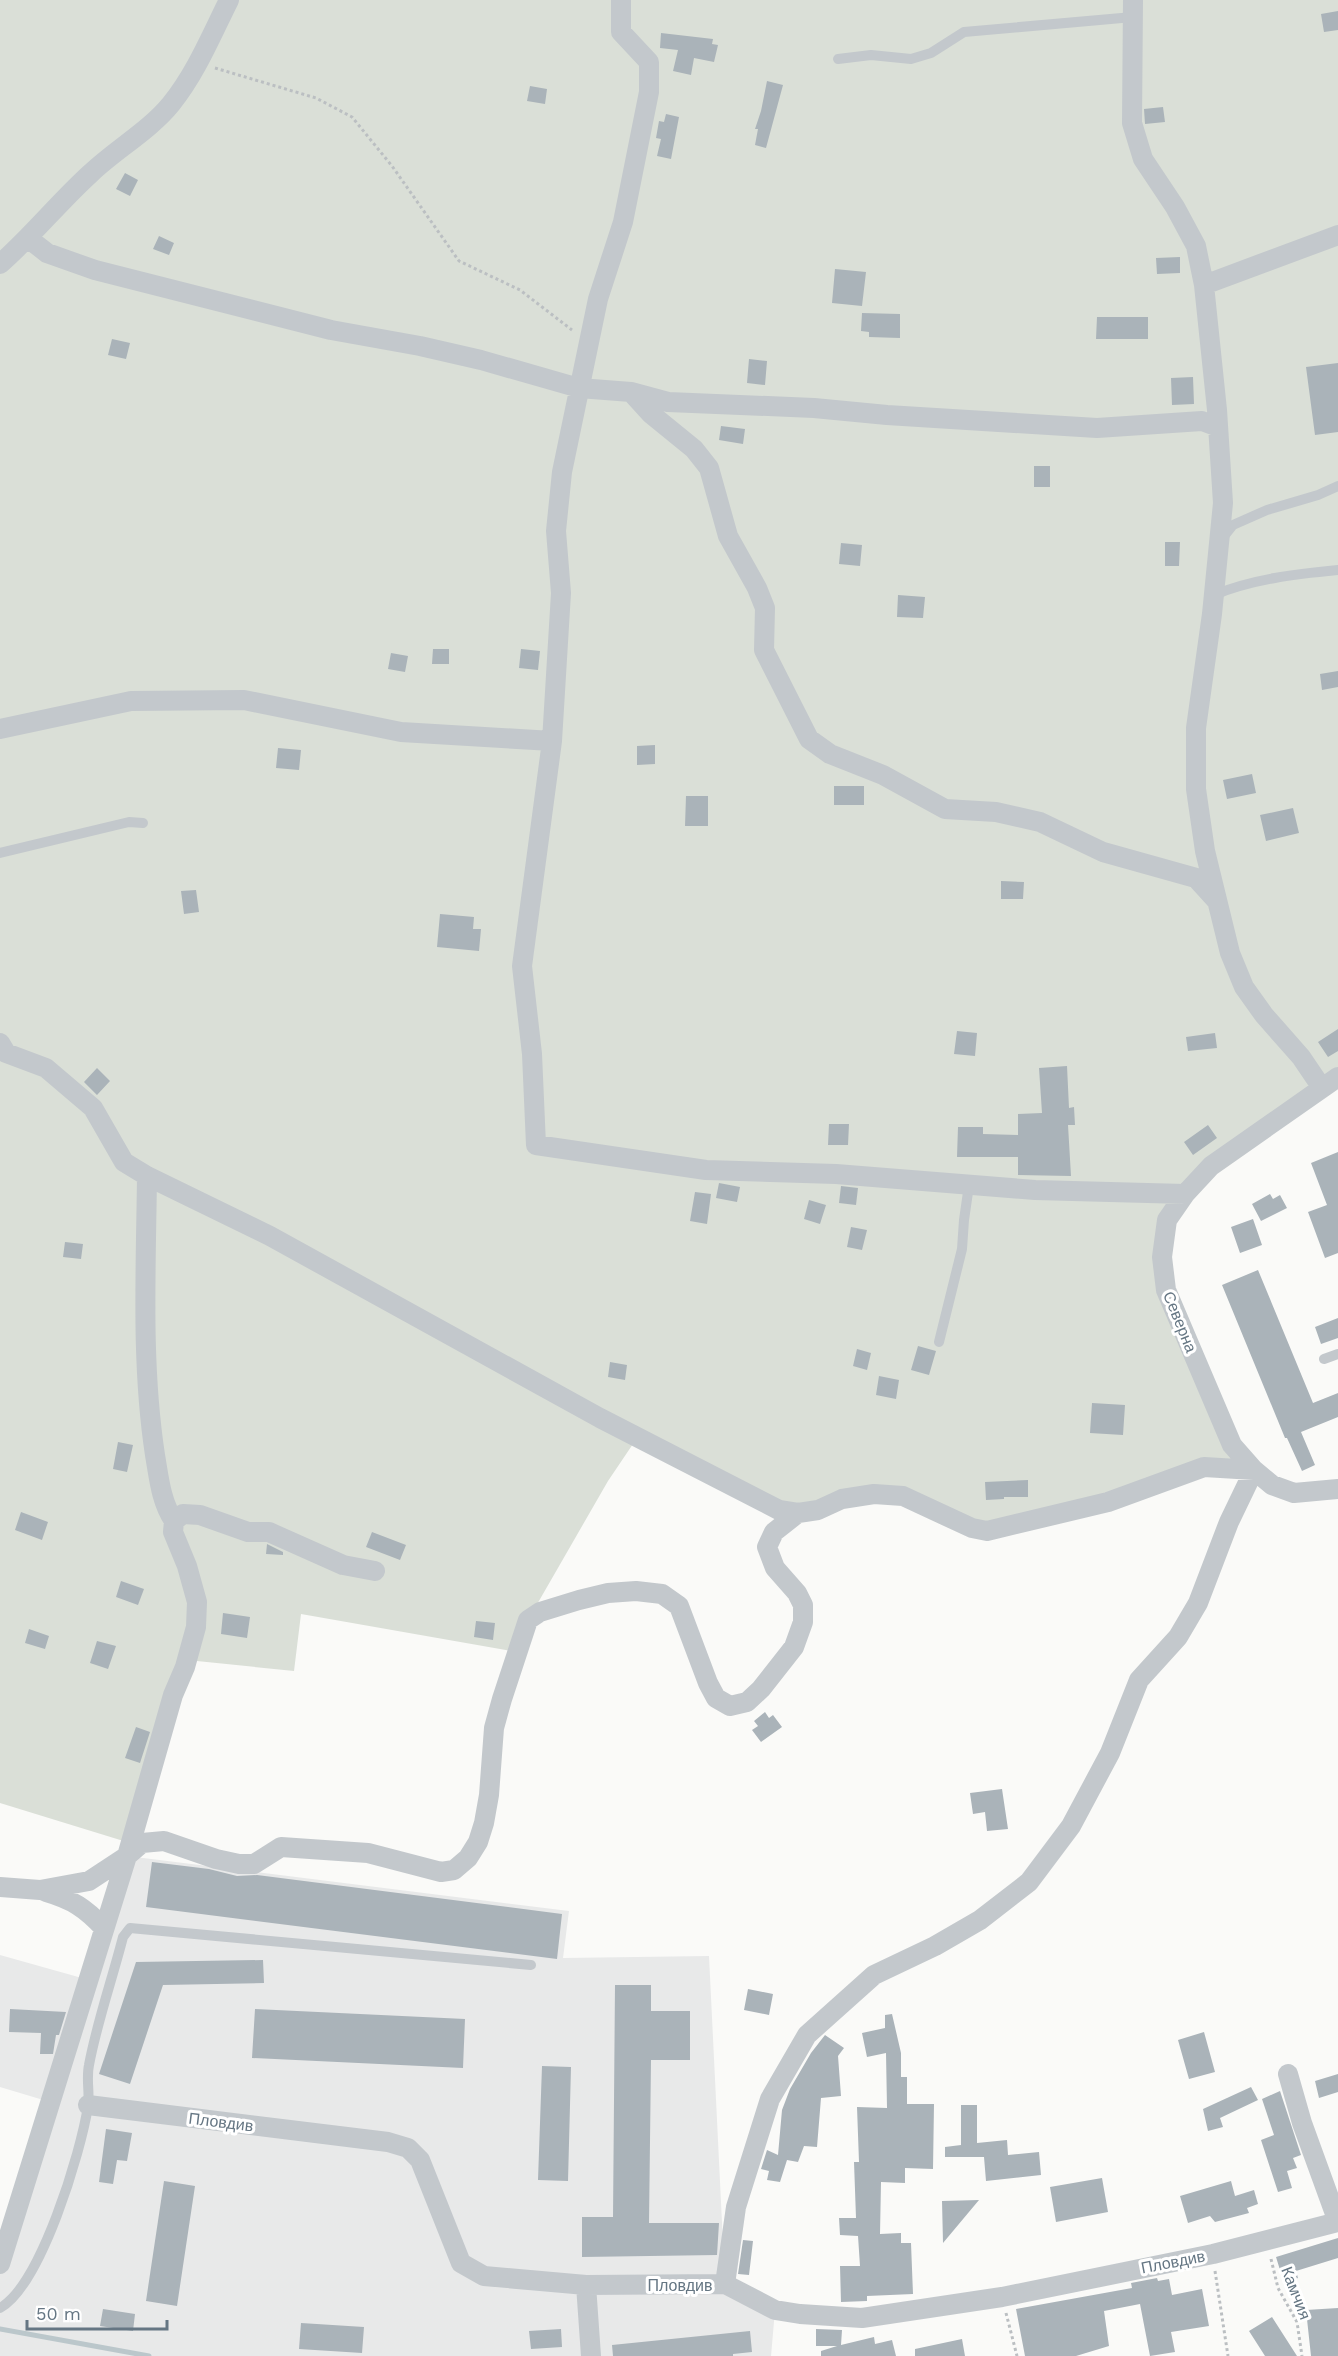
<svg xmlns="http://www.w3.org/2000/svg" width="1338" height="2356" font-family="'Work Sans',sans-serif">
<rect width="100%" height="100%" fill="#fafaf8"/>
<path fill="#e8e9e9" d="M127 1856 569 1911 563 1958 709 1956 725 2284 775 2310 771 2356H0V2263L50 2102 0 2087V1955L89 1980Z"/>
<path fill="#dadfd7" d="M0 0H1338V1077L1211 1166 1167 1220 1166 1290 1254 1470 1204 1467 987 1531 903 1496 798 1513 637 1438 608 1481 528 1620 517 1652 301 1614 294 1671 187 1660 130 1843 0 1803Z"/>
<g fill="none" stroke-linecap="round" stroke-linejoin="round">
<path stroke="#bbc7cb" stroke-width="5" d="M0 2329 149 2356"/>
</g>
<path fill="#aab3b9" d="M1338 11V30L1324 32 1321 14Z
M661 33 713 39 712 44 718 45 714 62 694 58 691 75 673 71 678 50 660 48Z
M767 81 783 85 766 148 755 145 758 129H755L761 111Z
M530 86 547 89 545 104 527 101Z
M1163 107 1165 122 1145 124 1144 109Z
M666 114 679 117 671 159 657 156 661 139 656 138 659 121 664 122Z
M125 173 138 180 130 196 116 189Z
M159 236 174 243 169 255 153 249Z
M1180 257V273L1157 274 1156 258Z
M835 269 866 272 862 306 832 303Z
M862 313 900 314V338L869 337V332L861 331Z
M1097 317H1148V339H1096Z
M112 339 130 343 126 359 108 355Z
M749 359 767 361 765 385 747 383Z
M1338 363V432L1315 435 1306 367Z
M1193 377 1194 404 1172 405 1171 378Z
M721 426 745 429 743 444 719 440Z
M1034 466H1050V487H1034Z
M1165 542H1180L1179 566H1165Z
M841 543 862 545 860 566 839 564Z
M898 595 925 597 923 618 897 617Z
M433 649H449V664H432Z
M521 649 540 651 538 670 519 668Z
M391 653 408 656 405 672 388 669Z
M1338 671V687L1322 690 1320 674Z
M655 745V764L637 765V746Z
M278 748 301 750 299 770 276 768Z
M1252 774 1256 793 1227 799 1223 780Z
M834 786H864V805H834Z
M686 796H708V826H685Z
M1293 808 1299 833 1266 841 1260 815Z
M1001 881 1024 882 1023 899H1001Z
M196 890 199 912 184 914 181 891Z
M440 914 474 917 473 929H481L479 951 437 947Z
M1338 1029V1051L1328 1057 1318 1042Z
M957 1031 977 1033 975 1056 954 1054Z
M1215 1033 1217 1048 1188 1051 1186 1037Z
M1067 1066 1069 1108 1074 1107 1075 1125H1068L1071 1176 1018 1175V1157H957L958 1127H983V1134L1018 1135V1114L1042 1113 1039 1068Z
M97 1068 110 1081 97 1095 84 1082Z
M829 1124H849L848 1145H828Z
M1208 1125 1217 1138 1193 1155 1184 1142Z
M1338 1152V1253L1325 1258 1308 1212 1327 1205 1311 1163Z
M719 1183 740 1187 737 1202 716 1198Z
M841 1186 858 1188 856 1205 839 1203Z
M695 1192 711 1194 707 1224 690 1221Z
M1270 1194 1273 1199 1280 1195 1287 1208 1261 1221 1252 1204Z
M809 1200 826 1205 820 1224 804 1219Z
M1253 1219 1262 1245 1240 1253 1231 1227Z
M851 1227 867 1230 862 1250 847 1247Z
M65 1242 83 1244 81 1259 63 1257Z
M1258 1270 1313 1403 1338 1393V1417L1301 1432 1315 1465 1302 1471 1287 1438H1285L1222 1285Z
M1338 1318V1338L1321 1344 1315 1327Z
M918 1346 936 1351 929 1375 911 1370Z
M857 1349 871 1353 867 1370 853 1366Z
M610 1362 627 1365 625 1380 608 1377Z
M879 1376 899 1380 896 1399 876 1395Z
M1092 1403 1125 1405 1123 1435 1090 1433Z
M118 1442 133 1445 127 1472 113 1469Z
M1028 1480V1497H1004V1499L986 1500 985 1482Z
M21 1512 48 1522 42 1540 15 1530Z
M372 1532 406 1545 400 1560 366 1547Z
M267 1544 283 1552V1555L266 1554Z
M121 1581 144 1589 138 1605 116 1597Z
M223 1613 250 1617 247 1638 221 1634Z
M476 1621 495 1623 493 1640 474 1637Z
M29 1629 49 1636 45 1649 25 1643Z
M97 1641 116 1646 108 1669 90 1663Z
M765 1712 769 1718 773 1715 782 1727 761 1742 752 1730 758 1726 754 1721Z
M136 1727 150 1732 140 1763 125 1758Z
M1002 1789 1008 1829 987 1831 985 1812 973 1814 970 1793Z
M152 1862 209 1869 237 1876 257 1875 562 1914 557 1959 146 1907Z
M263 1960 264 1983 163 1985 130 2084 99 2074 136 1962Z
M615 1985H651V2011H690V2060H651L649 2223H719L717 2255 582 2257V2217H613Z
M748 1989 773 1994 769 2015 744 2010Z
M10 2009 66 2012 59 2035H56L53 2054H40L41 2033 9 2032Z
M255 2009 465 2019 463 2068 252 2058Z
M892 2014 901 2053V2077H907V2104H934L933 2169 905 2168V2183L881 2182 880 2234 901 2233V2243H911L913 2294 867 2296V2301L841 2302 840 2266H860L858 2236 840 2235 839 2218H856L854 2162H859L857 2107 887 2108 886 2053 867 2057 862 2033 885 2028V2015Z
M1204 2032 1215 2072 1189 2079 1178 2040Z
M825 2035 844 2048 838 2056 841 2096 821 2098 817 2147 804 2146 798 2162 787 2160 780 2182 767 2180 769 2171 761 2169 767 2150 778 2155 782 2110 790 2089 811 2053Z
M542 2066 571 2067 568 2181 538 2180Z
M1338 2074V2092L1319 2098 1315 2081Z
M1251 2087 1258 2100 1220 2118 1223 2127 1208 2131 1203 2109Z
M1280 2091 1301 2155 1293 2158 1297 2168 1287 2171 1292 2188 1278 2192 1261 2140 1274 2135 1262 2099Z
M961 2105H977V2143L1007 2140 1008 2155 1039 2152 1041 2175 986 2181 984 2157H945V2147L961 2145Z
M106 2129 132 2133 127 2161 117 2160 113 2184 99 2182Z
M1102 2178 1108 2212 1056 2222 1050 2187Z
M164 2181 195 2186 177 2306 146 2301Z
M1231 2181 1235 2196 1254 2190 1258 2204 1247 2208 1249 2213 1215 2222 1210 2216 1188 2223 1180 2196Z
M979 2200 943 2243 942 2201Z
M1338 2238V2258L1296 2271 1298 2278 1284 2283 1276 2257Z
M743 2240 753 2241 749 2275 738 2274Z
M1157 2278 1158 2281 1169 2279 1172 2295 1202 2289 1209 2326 1171 2332 1175 2352 1150 2356 1140 2304 1104 2311 1109 2346 1076 2356H1025L1016 2309 1132 2288 1131 2283Z
M1338 2308V2356H1311L1306 2310Z
M103 2309 135 2314 133 2331 100 2326Z
M1272 2317 1297 2356H1265L1249 2331Z
M301 2323 364 2327 362 2353 299 2349Z
M561 2329 562 2347 531 2349 529 2331Z
M816 2329 842 2330 841 2345 874 2337 875 2344 892 2340 896 2356H821V2351L837 2346H816Z
M750 2331 752 2352 733 2354V2356H613L612 2345Z
M962 2339 965 2356H915V2349Z"/>
<g fill="none" stroke-linecap="round" stroke-linejoin="round">
<path stroke="#bbbfc2" stroke-width="3" stroke-dasharray="3 3" stroke-linecap="butt" d="M215 68 316 98 352 117 392 166 459 261 520 290 572 330
M1271 2259 1278 2288 1297 2322 1302 2356
M1215 2271 1228 2356
M1006 2313 1017 2356"/>
<path stroke="#c3c8cc" stroke-width="10" d="M838 59 871 55 911 59 931 53 964 32 1133 17
M1221 540 1233 525 1267 510 1318 495 1338 486
M1214 595C1253 579 1296 574 1338 570
M0 853 129 822 143 823
M939 1342 962 1249 964 1220 969 1185
M1324 1359 1338 1354
M0 2308C41 2285 81 2152 88 2106 90 2093 86 2079 89 2065 97 2022 112 1980 123 1937L130 1928 531 1965"/>
<path stroke="#c3c8cc" stroke-width="20" d="M621 0V32L649 62V92L623 222 598 299 562 472 556 531 561 593 552 741 522 966 532 1054 536 1145 706 1170 836 1174 1035 1190 1185 1194
M1133 0 1132 123 1143 159 1175 207 1196 246 1204 285 1217 410 1223 503 1212 614 1196 728V789L1205 851 1230 953 1244 987 1264 1015 1301 1057 1322 1088
M29 239 47 253 95 270 331 330 420 346 481 360 579 388 631 392 668 402 814 408 887 415 1097 428 1202 421 1218 427
M0 264C32 236 59 202 91 173 115 150 150 130 171 104 196 73 211 36 229 0
M1204 285 1338 235
M631 392 651 414 694 449 709 468 728 536 757 588 765 608 764 650 809 739 830 754 883 775 945 809 996 812 1040 822 1103 852 1196 878 1216 900
M0 729 131 701 244 700 401 732 552 741
M0 1043 6 1053 46 1068 93 1108 124 1162 147 1176 270 1236 600 1418 779 1510 798 1513 818 1510 842 1499 874 1494 903 1496 972 1528 987 1531 1108 1502 1204 1467 1254 1470 1229 1522 1198 1603 1178 1637 1139 1680 1110 1753 1071 1826 1029 1882 980 1920 935 1946 874 1975 807 2035 770 2099 736 2207 725 2284
M1338 1077 1211 1166 1185 1194 1167 1220 1162 1257 1166 1290 1232 1445 1254 1470 1272 1485 1294 1493 1338 1489
M147 1176C146 1269 141 1363 155 1455 159 1478 161 1502 174 1521
M0 1887 40 1890 89 1881 127 1856 142 1843 164 1841 216 1859 239 1864H254L281 1847 368 1853 441 1872 454 1870 468 1858 478 1842 484 1823 489 1795 494 1728 502 1699 528 1620 540 1612 579 1600 608 1593 636 1591 662 1594 679 1606 708 1683 716 1698 730 1706 747 1702 761 1689 794 1647 803 1622V1605L797 1593 775 1568 767 1547 774 1532 798 1513
M46 1892C73 1900 85 1908 104 1928
M1288 2074 1302 2123 1338 2222
M88 2105 388 2142 408 2148 420 2160 461 2263 484 2276 586 2285 725 2284 775 2310 800 2314 862 2318 1002 2297 1213 2254 1338 2222
M0 2264 127 1856 173 1695 185 1667 196 1627 197 1602 187 1566 173 1532 174 1521 183 1514 200 1515 248 1532H269L343 1565 375 1571
M586 2285 591 2356"/>
</g>
<g text-anchor="middle" dominant-baseline="central" stroke-width="6" stroke-linejoin="round" paint-order="stroke">
<g font-size="16" fill="#657683" stroke="#fff">
<text transform="translate(1180 1322) rotate(68)">Северна</text>
<text transform="translate(221 2122) rotate(7)">Пловдив</text>
<text transform="translate(1173 2262) rotate(-11)">Пловдив</text>
<text x="680" y="2285">Пловдив</text>
<text transform="translate(1296 2293) rotate(69)">Камчия</text>
</g>
</g>
<path d="M27 2320v9h140v-9" fill="none" stroke="#657683" stroke-width="3"/>
<text x="36" y="2320" font-size="18" fill="#657683" stroke="#ffffff" stroke-width="4.5" paint-order="stroke">50 m</text>
</svg>
